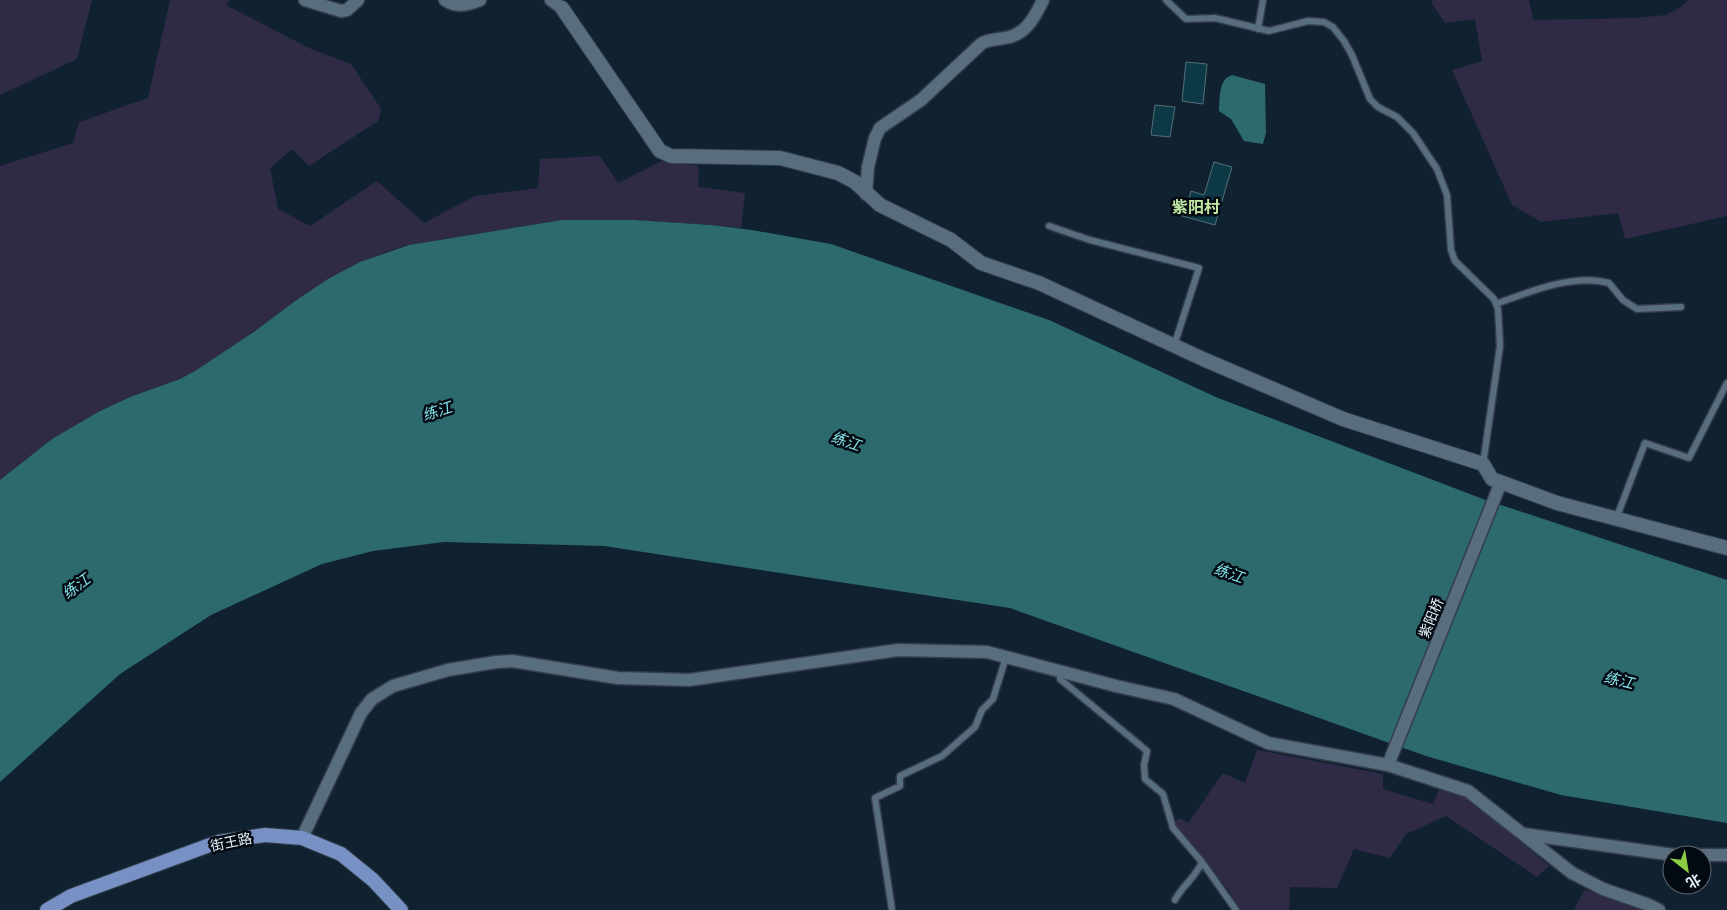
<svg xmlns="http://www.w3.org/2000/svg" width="1727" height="910" font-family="Mulish,'Noto Sans SC',sans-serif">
<rect width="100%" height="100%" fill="#102130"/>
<path fill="#2f2b46" d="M0 0H92L77 59 0 95Z
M170 0H229L226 5 309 48 351 64 381 109 378 121 309 166 292 149 270 168 278 209 310 226 377 181 424 223 475 196 538 188 540 159 600 156 618 183 664 160 699 166 698 187 745 193 741 228 711 225 635 220H562L409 245C346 263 308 292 256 330 236 344 215 357 195 371L180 379 130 397 98 412 52 439 0 480V166L73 143 79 122 148 98Z
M1433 0H1529L1533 20 1634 18 1666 15 1679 8 1689 0H1727V216L1625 239 1618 213 1541 222 1512 205 1452 70 1482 61 1475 19 1445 23 1431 2Z
M1257 750 1383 774V789L1433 804 1440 788 1468 798 1549 866 1537 877 1446 816 1406 834 1390 858 1354 849 1337 888 1290 887 1289 910H1240L1228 889 1181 834 1175 822 1179 818 1188 823 1223 773 1245 783Z
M1584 890 1620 900 1644 910H1574Z"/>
<path fill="#2c6a6e" d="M1232 75 1265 84 1266 133 1263 144 1244 141 1231 119 1219 111C1220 99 1218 79 1232 75Z
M562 220H635L711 225 752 230 831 244 1049 320 1218 398 1483 499 1727 580V823L1561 795 1426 756 1010 608 604 546 444 542 373 551 322 564 211 615 120 674 0 782V480L52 439 98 412 130 397 180 379 195 371 255 331 298 299 328 279 360 262 409 245Z"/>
<path fill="#0d3845" stroke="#53707a" d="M1186 62 1207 64 1203 104 1182 101Z
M1155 105 1175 107 1170 137 1151 135Z
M1214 162 1232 167 1215 225 1179 215 1183 201 1188 202 1191 191 1204 195Z"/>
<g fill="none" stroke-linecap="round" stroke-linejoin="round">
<defs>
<path id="service" d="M1166 0 1186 19 1215 18 1269 31 1308 21 1324 22 1333 27 1344 41 1352 55 1370 99 1378 107 1397 117 1413 133 1437 169 1447 195 1451 250 1455 261 1494 299 1498 309 1500 346 1483 464
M1258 29 1263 0
M1049 226 1090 240 1199 268 1174 346
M1496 304C1529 292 1574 273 1609 283L1623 300 1637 309 1681 307
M1616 519 1645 443 1689 458 1727 383
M1060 671V679L1147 751 1144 765 1145 779 1163 794 1173 828 1202 862C1196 877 1182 886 1175 900
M1202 862 1236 910
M892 910 875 798 900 786V776L942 756 975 727 982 710 993 699 1006 657"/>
<path id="minor" d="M305 0 341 11 347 10 358 0
M445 0C457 8 468 5 480 0
M551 0 562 8
M866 194 868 167 875 138 880 128 921 100 981 44C988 39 996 40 1004 38 1025 36 1035 17 1043 0
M1388 765 1501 482
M1523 834 1674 855H1727
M302 838 361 713 372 699 393 686 448 670 496 662 512 661 618 678 689 680 898 650 987 652 1116 686 1174 699 1268 743 1388 765 1468 791 1572 873 1603 889 1649 905 1659 910"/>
<path id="tertiary" d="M562 8 660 151 671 156 780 158 838 173 855 182 880 205 951 240 981 263 1039 283 1203 359 1343 419 1483 464 1492 479 1557 503 1727 548"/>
<path id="primary" d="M47 910 71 896 218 842 265 835 302 838 341 854 373 880 401 910"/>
</defs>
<use href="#service" stroke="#333d4a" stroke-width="9"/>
<use href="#minor" stroke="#333d4a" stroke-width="15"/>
<use href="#tertiary" stroke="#333d4a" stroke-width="16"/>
<use href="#primary" stroke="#333d4a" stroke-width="16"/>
<use href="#service" stroke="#586d7e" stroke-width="6"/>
<use href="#minor" stroke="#586d7e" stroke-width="12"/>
<use href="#tertiary" stroke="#586d7e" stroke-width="14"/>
<use href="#primary" stroke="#7891c5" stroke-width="14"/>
</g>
<g text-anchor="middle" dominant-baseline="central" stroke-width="5" stroke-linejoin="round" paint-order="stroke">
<g font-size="14" fill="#e6f1fb" stroke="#040a11">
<text transform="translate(1431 618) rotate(-68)">紫阳桥</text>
<text transform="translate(231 842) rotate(-12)">街王路</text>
</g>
<g font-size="15" font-style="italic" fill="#84e7ed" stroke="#040a11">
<text transform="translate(437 411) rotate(-18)">练江</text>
<text transform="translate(846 441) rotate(19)">练江</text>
<text transform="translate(1229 573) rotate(19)">练江</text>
<text transform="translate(76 586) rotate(-37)">练江</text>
<text transform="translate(1619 680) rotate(14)">练江</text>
</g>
<g font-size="16" font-weight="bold" fill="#c3e9a4" stroke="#040a11">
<text x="1196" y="207">紫阳村</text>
</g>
</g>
<g transform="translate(1687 870) rotate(149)"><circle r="24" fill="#040a11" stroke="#5e666f"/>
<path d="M0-4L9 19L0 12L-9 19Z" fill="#8bce46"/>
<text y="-8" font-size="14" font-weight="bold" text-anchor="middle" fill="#e6f1fb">北</text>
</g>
</svg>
